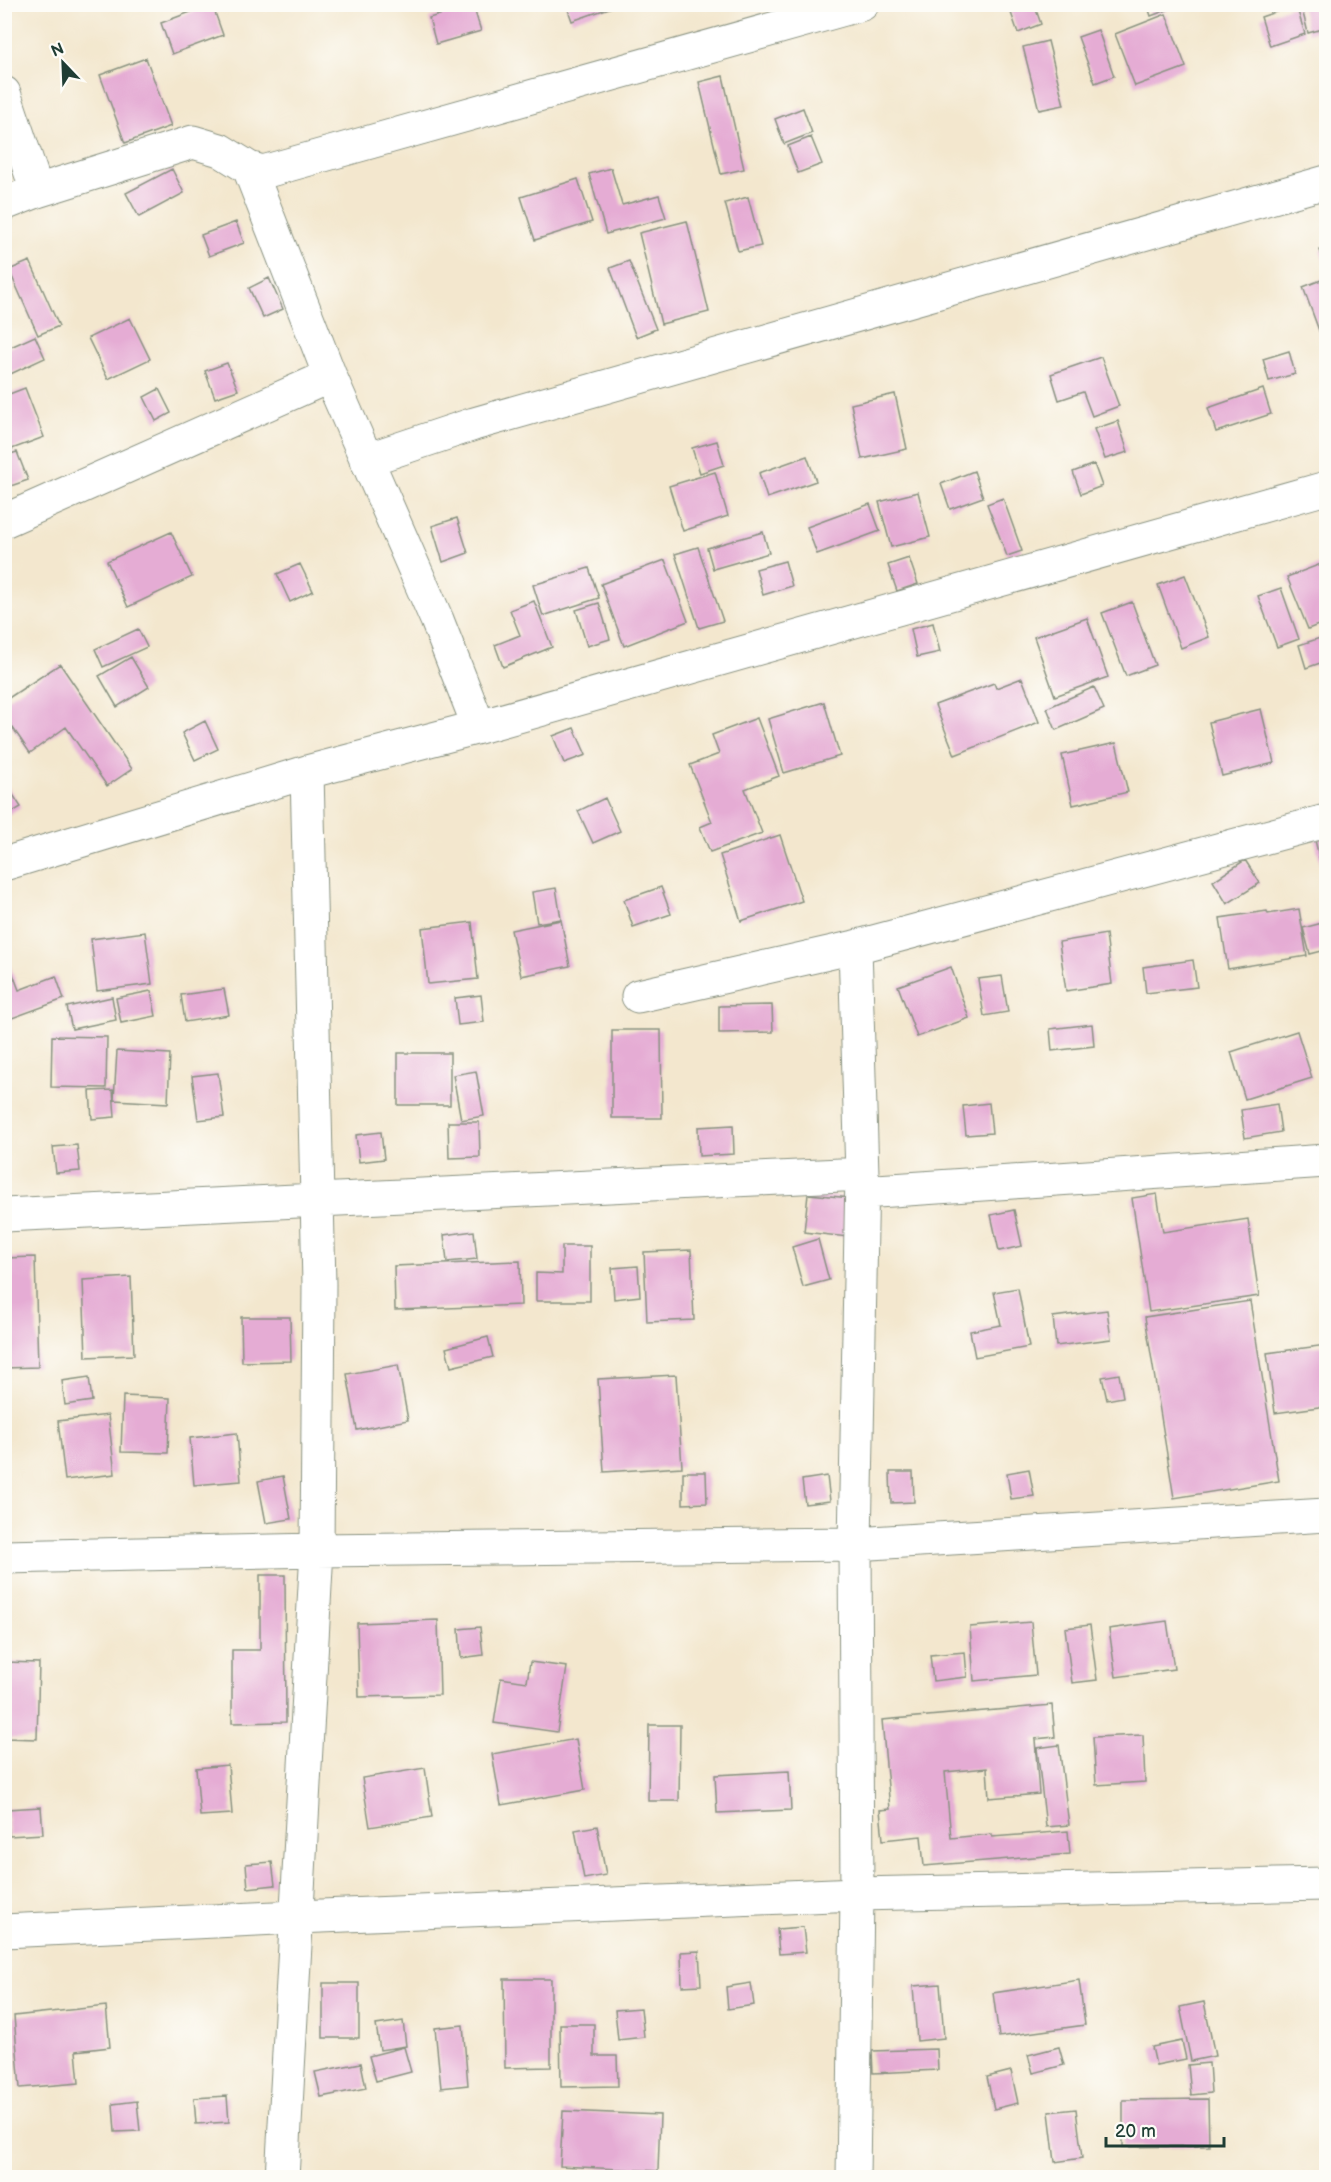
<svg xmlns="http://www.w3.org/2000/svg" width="1331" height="2182" font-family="'Balsamiq Sans',sans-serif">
<rect width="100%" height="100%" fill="#fdfcf7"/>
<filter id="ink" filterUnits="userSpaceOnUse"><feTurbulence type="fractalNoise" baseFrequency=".0167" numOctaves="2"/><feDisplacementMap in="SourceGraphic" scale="12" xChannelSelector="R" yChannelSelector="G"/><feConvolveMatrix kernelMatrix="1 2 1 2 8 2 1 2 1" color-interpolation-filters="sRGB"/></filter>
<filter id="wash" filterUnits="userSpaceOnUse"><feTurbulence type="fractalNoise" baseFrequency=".008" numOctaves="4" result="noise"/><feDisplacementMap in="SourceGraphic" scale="24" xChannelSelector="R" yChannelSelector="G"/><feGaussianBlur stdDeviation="1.35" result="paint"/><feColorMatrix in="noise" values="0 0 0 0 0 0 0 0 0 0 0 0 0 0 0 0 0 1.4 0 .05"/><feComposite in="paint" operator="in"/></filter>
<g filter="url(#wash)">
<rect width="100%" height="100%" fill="#f3e7ce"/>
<g id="blocks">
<path fill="#e5acd4" d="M212 4 223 35 172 54 161 23Z
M566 4H618V5L572 21Z
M1008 4H1034L1041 24 1018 33Z
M1147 4H1178V6L1151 16Z
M1304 4H1326V28L1308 33 1301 5Z
M473 5 481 31 436 44 429 18Z
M1296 5 1305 34 1270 46 1261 17Z
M1166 14 1186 67 1135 86 1115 34Z
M1098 30 1114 76 1095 83 1078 37Z
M1048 41 1064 105 1039 110 1023 47Z
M146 58 171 126 125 143 100 75Z
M723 76 744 169 721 174 699 82Z
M803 108 812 133 784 144 775 119Z
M811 137 822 164 798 173 788 146Z
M611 168 622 205 659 195 666 218 606 234 589 174Z
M172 169 184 193 139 217 126 193Z
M578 179 592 222 535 240 521 197Z
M748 197 761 246 738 251 725 203Z
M687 221 709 312 661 324 639 233Z
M236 222 244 243 209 256 201 235Z
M1326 247V267L1320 250Z
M30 261 59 326 38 335 9 270Z
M629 261 656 329 636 337 610 268Z
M269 278 283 309 263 318 249 288Z
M1326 278V334L1321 336 1303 287Z
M130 318 150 359 108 379 88 338Z
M35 336 45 358 4 377V350Z
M1289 351 1295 374 1269 381 1263 359Z
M1101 357 1119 406 1092 416 1083 392 1059 400 1051 374Z
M227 363 238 390 215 398 205 371Z
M25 388 44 437 4 452V396Z
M159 389 171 413 156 421 144 397Z
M1263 389 1271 414 1216 432 1208 408Z
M895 394 907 449 862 459 851 404Z
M1118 421 1128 452 1105 459 1094 429Z
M717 441 724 465 700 473 692 448Z
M17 452 28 480 5 488 4 456Z
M807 456 816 481 767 498 759 473Z
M1094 464 1102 486 1081 494 1073 472Z
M974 471 983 497 950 509 941 484Z
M715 472 728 516 683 531 669 486Z
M918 492 930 537 891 547 879 502Z
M1003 498 1022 551 1007 556 987 504Z
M870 504 880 531 817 554 807 527Z
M457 518 468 553 443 562 432 526Z
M171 532 192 577 128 607 107 561Z
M763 532 769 553 713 569 707 548Z
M698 547 723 621 699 628 675 554Z
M909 558 918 584 897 591 888 565Z
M665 560 688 621 624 646 601 584Z
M785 561 792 586 763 595 756 569Z
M1326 562V622L1308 629 1287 577Z
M300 564 313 591 290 602 277 574Z
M589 568 599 598 543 616 533 585Z
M1185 575 1209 637 1181 648 1158 585Z
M1281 588 1299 639 1277 647 1258 596Z
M534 601 552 647 503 667 495 645 520 635 510 610Z
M1132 602 1155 665 1126 676 1102 613Z
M599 603 610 639 587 646 576 610Z
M1087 618 1108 677 1055 696 1034 637Z
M933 623 940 652 917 657 911 629Z
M138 629 147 647 103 667 95 649Z
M1326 636V661L1306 668 1299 645Z
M131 657 149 687 117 707 99 676Z
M60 664 132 769 107 786 66 727 30 753 4 715V701Z
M1022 678 1039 722 955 755 935 705 994 683 996 688Z
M1094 687 1104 709 1056 730 1047 708Z
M824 702 840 756 784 773 768 719Z
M1261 709 1274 763 1222 776 1209 722Z
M757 718 779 776 745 789 762 833 710 852 700 827 712 822 690 765 719 754 712 735Z
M205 721 218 749 195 760 182 733Z
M574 728 586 755 564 763 553 736Z
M1116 743 1128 792 1073 805 1062 755Z
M4 781 21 807 4 817Z
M605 798 620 831 593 843 578 811Z
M780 835 802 901 741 921 720 855Z
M1326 837V886L1315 840Z
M1245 860 1260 883 1227 904 1213 881Z
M661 887 671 914 633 927 624 900Z
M556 888 561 919 537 923 532 892Z
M1299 909 1307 956 1228 969 1220 918 1267 911 1268 914Z
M561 920 570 966 521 976 511 930Z
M472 922 478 979 428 984 422 928Z
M1326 922V950L1310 954 1303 928Z
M145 932 152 984 97 991 91 939Z
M1106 934 1112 984 1066 991 1059 942Z
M5 953 19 990 56 976 64 999 4 1021Z
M1193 960 1197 987 1146 993 1143 967Z
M951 967 969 1018 917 1037 898 986Z
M1002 976 1008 1012 984 1016 978 979Z
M224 989 229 1015 185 1022 181 995Z
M151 991 156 1016 121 1023 116 998Z
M481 995 484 1022 458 1025 455 998Z
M112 997 116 1020 72 1029 67 1007Z
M772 1005 773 1032 719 1033V1006Z
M1092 1024 1094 1046 1052 1051 1050 1029Z
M612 1030H661L662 1118H612Z
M1297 1031 1312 1078 1245 1099 1231 1052Z
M52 1036 107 1037 106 1088 51 1087Z
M117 1051 170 1054 168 1103 114 1100Z
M398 1053H450V1105H398Z
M476 1071 484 1116 461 1120 453 1075Z
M218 1073 224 1117 198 1120 192 1076Z
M113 1090 115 1117 92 1119 90 1091Z
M989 1103 992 1133 966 1135 963 1106Z
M1277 1104 1281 1132 1245 1138 1241 1110Z
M448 1122H479L480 1157 449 1158Z
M733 1125 734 1154 699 1156 698 1127Z
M381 1132 384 1159 359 1162 356 1135Z
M77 1145 80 1171 56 1173 53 1147Z
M808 1194 851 1198 848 1237 804 1232Z
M1157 1194 1163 1232 1248 1219 1259 1296 1149 1312 1132 1198Z
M1014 1210 1022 1246 999 1251 991 1215Z
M474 1231 477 1259 447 1262 444 1235Z
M818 1239 829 1280 803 1287 792 1247Z
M562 1246H590V1301H536V1273L562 1274Z
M691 1250 694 1320 647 1322 644 1252Z
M35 1257 38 1367 4 1368V1258Z
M520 1261 521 1305 395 1310 394 1266Z
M638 1266 640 1296 614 1299 612 1268Z
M131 1277 134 1355 86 1357 83 1280Z
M1018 1288 1029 1347 975 1357 970 1331 1001 1325 994 1292Z
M1250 1301 1279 1481 1174 1498 1145 1317Z
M1107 1310 1111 1339 1056 1346 1053 1317Z
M241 1317H290L291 1361 242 1362Z
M488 1337 493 1357 451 1367 446 1348Z
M1326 1345V1406L1275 1413 1267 1353Z
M398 1365 408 1420 357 1430 347 1374Z
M1119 1374 1123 1397 1107 1400 1102 1377Z
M676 1375 682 1467 604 1472 598 1379Z
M89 1377 92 1401 65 1405 62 1381Z
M123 1396 170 1398 168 1453 121 1452Z
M108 1415 115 1474 65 1480 58 1421Z
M237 1433 241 1481 194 1485 190 1438Z
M1029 1469 1034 1496 1011 1499 1007 1473Z
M683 1472H706L707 1503 683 1504Z
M890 1472H913L914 1502 891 1503Z
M283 1476 291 1519 266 1523 258 1481Z
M827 1476 830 1501 805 1504 802 1480Z
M260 1575H285L286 1722 232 1723V1650H260Z
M438 1620 440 1695 359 1697 357 1623Z
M1167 1621 1174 1669 1116 1677 1109 1629Z
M1031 1622 1036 1675 974 1681 970 1627Z
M1090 1625 1097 1680 1072 1683 1065 1628Z
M480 1627 483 1655 461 1658 459 1629Z
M965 1652 967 1677 933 1681 930 1655Z
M4 1662 39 1663 37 1739 4 1738Z
M530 1662 567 1667 557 1732 494 1723 501 1678 527 1682Z
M1052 1705 1055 1737 1035 1739 1039 1794 989 1798 987 1768 945 1772 951 1838 992 1834V1837L1068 1831 1070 1854 924 1866 921 1836 883 1840 880 1810 890 1809 882 1720Z
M649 1725H680L679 1801H648Z
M1143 1735 1145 1782 1096 1785 1093 1737Z
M576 1739 585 1790 501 1805 492 1754Z
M1059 1745 1069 1825 1046 1827 1037 1748Z
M228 1765 232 1814 200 1816 196 1768Z
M425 1768 432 1817 370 1827 362 1778Z
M789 1771 791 1810 717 1813 715 1775Z
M41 1807 43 1834 9 1836 7 1809Z
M597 1826 606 1875 584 1879 575 1830Z
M272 1862 275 1885 248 1888 246 1864Z
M803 1927 806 1952 779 1954 777 1929Z
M699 1951 701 1985 682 1986 681 1952Z
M504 1979H551V2067L505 2068Z
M1079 1980 1085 2025 999 2037 993 1993Z
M323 1983H359V2038H323Z
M751 1983 754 2005 728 2009 726 1987Z
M940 1984 944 2038 917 2041 913 1986Z
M1204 2002 1215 2056 1191 2061 1180 2007Z
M106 2006 110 2047 76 2051 79 2083 20 2088 14 2016Z
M641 2008 644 2037 618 2040 615 2010Z
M403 2021 406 2046 380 2050 376 2025Z
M560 2024H594V2056H617L618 2086 561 2087Z
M463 2025 468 2085 441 2088 435 2028Z
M1182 2041 1186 2059 1156 2065 1152 2047Z
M404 2047 411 2072 376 2081 369 2056Z
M1059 2047 1064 2065 1033 2073 1028 2055Z
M937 2049 938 2070 873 2073 872 2051Z
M361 2063 366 2088 321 2097 315 2072Z
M1209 2063 1211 2093 1191 2095 1188 2065Z
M1011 2071 1018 2103 994 2109 987 2077Z
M227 2096 229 2122 196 2124 194 2098Z
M1208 2099 1209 2146 1123 2147V2100Z
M137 2101 140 2131 115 2132 113 2104Z
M1076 2109 1082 2158 1055 2162 1049 2112Z
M563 2111 660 2115 658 2171 560 2166Z"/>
</g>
</g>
<g filter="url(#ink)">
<use href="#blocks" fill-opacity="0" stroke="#899281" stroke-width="1.5"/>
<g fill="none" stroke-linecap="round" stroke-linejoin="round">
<defs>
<path id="minor" d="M4 93 37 191
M249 168 330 376 437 620 479 727
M4 204 37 191 193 142 220 150 249 168 263 172 862 4
M366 460 474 424 1326 182
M4 521 330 376
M4 864 307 772 479 727 1326 488
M638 996 855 947
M862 1192 1326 1161
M4 1215 862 1174
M4 1557 317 1550 855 1544 1326 1515
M4 1931 297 1917 857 1894 1326 1884
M282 2178 317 1550 319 1284 307 772
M853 2178 857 1894 855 1544 862 1174 855 947 1326 821"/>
</defs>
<use href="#minor" stroke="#899281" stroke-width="35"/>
<use href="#minor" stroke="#fff" stroke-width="33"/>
</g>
</g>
<rect width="1331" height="2182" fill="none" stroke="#fdfcf7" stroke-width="24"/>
<g transform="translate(63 63) rotate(337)" stroke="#fdfcf7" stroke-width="4.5" paint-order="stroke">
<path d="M0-4.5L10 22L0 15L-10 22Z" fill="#1f3d34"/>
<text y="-9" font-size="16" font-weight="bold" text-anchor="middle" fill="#1f3d34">N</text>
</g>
<path d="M1106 2137v9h118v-9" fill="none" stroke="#1f3d34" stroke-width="3"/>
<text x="1115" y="2137" font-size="18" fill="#1f3d34" stroke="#fdfcf7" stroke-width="4.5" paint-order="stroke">20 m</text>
</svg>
